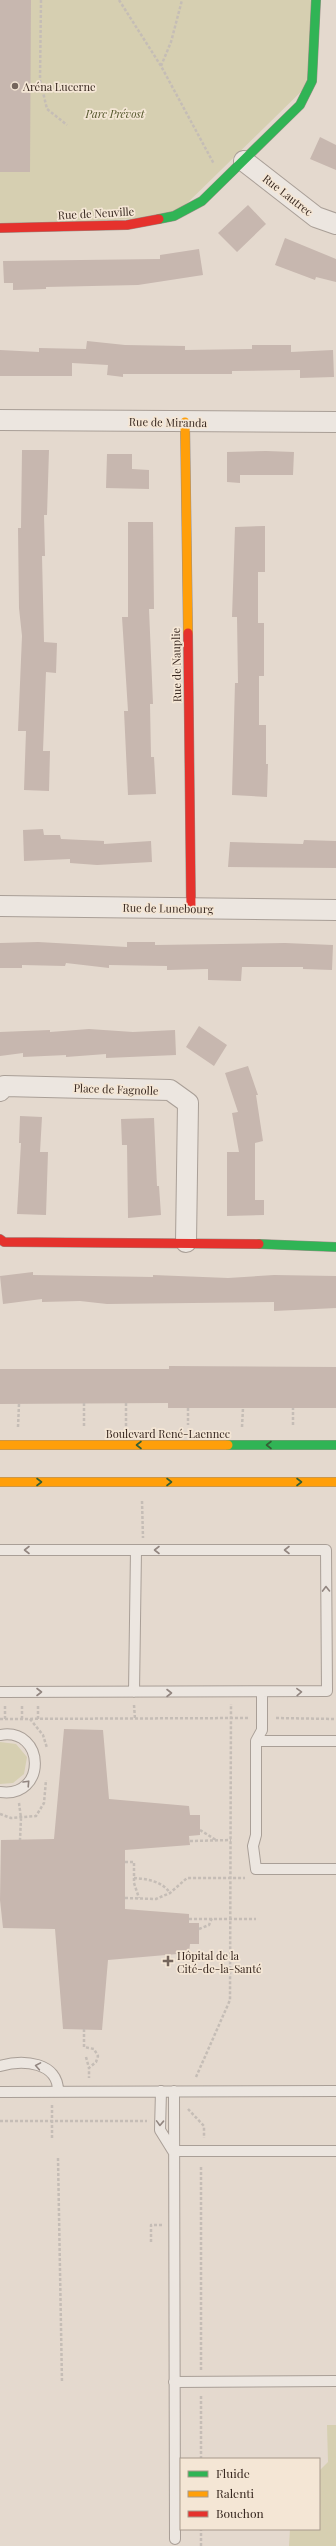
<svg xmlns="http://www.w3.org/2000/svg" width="336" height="2546" font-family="'Playfair Display',serif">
<rect width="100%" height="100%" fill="#e4d9ce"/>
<path fill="#d6cfb1" d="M0 0H316L312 81 174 216 0 228Z
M0 1742 16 1744 27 1757 24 1774 13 1783 0 1784Z
M327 2425H336V2546H289L290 2529H319V2471L328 2462Z"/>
<path fill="#c7b7af" d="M0 0H31L30 172H0Z
M320 137 336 145V170L310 159Z
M248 205 266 224 237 252 218 233Z
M285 238 336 259V282L316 277 315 280 275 265Z
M199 249 203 275 138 285 46 287V289L13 290V283H4L3 261 160 259V255Z
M87 341 125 345 185 346V350L252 349V345H291V352L333 350 334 377 300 378V370L232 371V374H123V377L107 375 108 365 72 363V376H0V350L39 352V348L86 349Z
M22 450H49L47 515H44L45 556H42L44 642 57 643 56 673 46 672 43 751H50L49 791 24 790 26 731H18L22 636 19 608 18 528H21Z
M266 451 294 452 293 475H240V483L227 482V452Z
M107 454H132V469L149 470V489L106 488Z
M128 522H153L154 609H149L153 704H150L151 757H154L156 794 128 795 124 711H128L122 617H128Z
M265 526V572H258V623H264V676H259V725H266V764H268L267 797 232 795 235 683H238L237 617H232L235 527Z
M43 829 44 835H60L61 839 104 841V844L151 841 152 862 97 865 70 863V859L24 861 23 830Z
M304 840 336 841V868L228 867 230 842 303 844Z
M38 942 127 947V942H155V945L285 943 333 945 332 970 303 969V967H242L241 981 208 980V969L167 970V966L109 965V968L66 963 65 966 22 965V968H0V943Z
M199 1026 227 1045 214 1066 186 1047Z
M89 1029 133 1032 175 1030 176 1055 106 1058V1054L66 1057V1055L23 1057V1053L0 1056V1032L50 1030V1032Z
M248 1066 258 1095H256L263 1141 255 1143V1200H264V1215L227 1216V1152H239L232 1113 238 1112 225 1073Z
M20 1116 42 1117 40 1152H48L46 1215 17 1214 21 1143H19Z
M154 1118 157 1186H159L161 1215 128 1218 127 1145H122L121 1119Z
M33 1272V1275L153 1277V1275L228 1278 274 1275 336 1276V1308L274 1311V1302L107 1304 80 1301 42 1302V1299L3 1304 0 1276Z
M169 1366 336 1367V1408H168V1403L0 1404V1369H169Z
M64 1729 103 1730 109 1799 189 1806 190 1815H200V1835L189 1836 190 1845 125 1850V1909L189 1914V1923H199V1944H190L189 1953 108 1960 102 2030 63 2029 55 1929 3 1928 0 1900 1 1840 54 1839Z"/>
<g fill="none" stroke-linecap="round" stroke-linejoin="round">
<defs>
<path id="lane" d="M0 1550H326L327 1691 0 1692
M134 1692 136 1550
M0 1735C46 1727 47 1799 0 1792
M256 1741 262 1730V1693
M336 1741H256V1835L253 1846 256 1869H336
M0 2066C23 2059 59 2062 58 2092
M161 2091 160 2130 173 2151
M174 2091 175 2539
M0 2092 336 2091
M173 2151H336
M174 2382 336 2381"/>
<path id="street" d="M244 161 316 217 336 224
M0 420 336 422
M0 906 336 910
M0 1091 4 1086 170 1090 188 1103 186 1242"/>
<path id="fast" d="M159 219 174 216 202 201 300 105 312 81 316 0
M259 1244 336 1247
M228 1445H336"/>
<path id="slow" d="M185 422 188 633
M0 1445H228
M0 1482H336"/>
<path id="jam" d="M0 228 127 225 159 219
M188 633 191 908
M0 1239 4 1242 259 1244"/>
</defs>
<use href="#lane" stroke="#a99f97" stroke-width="12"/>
<use href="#street" stroke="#a99f97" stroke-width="22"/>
<use href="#fast" stroke="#998e86" stroke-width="10"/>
<use href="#slow" stroke="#998e86" stroke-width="10"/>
<use href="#jam" stroke="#998e86" stroke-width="10"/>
<path stroke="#c5bdb6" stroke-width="2.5" stroke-dasharray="3 2" stroke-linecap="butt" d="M41 0 40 80 47 109 67 125
M119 0 161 66 214 164
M161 66 171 42 182 0
M84 1403V1427
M126 1403V1427
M188 1408V1425
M293 1425V1408
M18 1427 19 1404
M242 1427 243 1408
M142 1501 143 1538
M134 1705 135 1719
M276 1718 336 1719
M0 1719 249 1718
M5 1719V1705
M22 1719V1705
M30 1719 43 1735 47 1748
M38 1719V1705
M19 1803 21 1818 20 1840
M0 1814 11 1818 36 1816 44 1803 46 1780
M200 1830 216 1840
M190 1841 231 1840
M125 1862H134V1883L139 1898
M134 1878C147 1879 162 1881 170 1893
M125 1898 156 1899 170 1893 187 1878H245
M189 1919H256
M199 1929 209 1925 212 1918
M84 2029V2047L94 2049 98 2056 96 2062 89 2068V2078
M86 2057 89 2068
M196 2077 230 2000 231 1704
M188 2109 204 2126V2138
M0 2121H147
M52 2138V2104
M58 2158 62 2383
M151 2242V2225H162
M201 2370V2165
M201 2459V2396
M201 2546V2529"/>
<use href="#lane" stroke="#ece6e0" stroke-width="10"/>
<use href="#street" stroke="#ece6e0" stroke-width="20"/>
<use href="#fast" stroke="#30b455" stroke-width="9"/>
<use href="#slow" stroke="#ff9f0a" stroke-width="9"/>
<use href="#jam" stroke="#e5322d" stroke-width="9"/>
</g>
<defs><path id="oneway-chevron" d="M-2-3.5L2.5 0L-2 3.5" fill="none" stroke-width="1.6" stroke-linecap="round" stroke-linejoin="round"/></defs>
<g stroke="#345f35">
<use href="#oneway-chevron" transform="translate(139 1445) rotate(-180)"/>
<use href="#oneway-chevron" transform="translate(269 1445) rotate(-180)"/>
<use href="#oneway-chevron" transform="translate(39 1482)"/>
<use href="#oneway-chevron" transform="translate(169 1482)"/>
<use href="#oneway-chevron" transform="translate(299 1482)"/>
</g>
<g stroke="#928680">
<use href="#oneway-chevron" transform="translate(27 1550) rotate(180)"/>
<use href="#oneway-chevron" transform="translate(157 1550) rotate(-180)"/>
<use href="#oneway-chevron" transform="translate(287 1550) rotate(-180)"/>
<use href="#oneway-chevron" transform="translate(326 1589) rotate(-91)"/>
<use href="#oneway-chevron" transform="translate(39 1692)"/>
<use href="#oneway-chevron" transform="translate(299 1692) rotate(-2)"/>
<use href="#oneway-chevron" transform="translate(169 1693)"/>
<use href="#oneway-chevron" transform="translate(27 1783) rotate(-47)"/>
<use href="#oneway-chevron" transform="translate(38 2066) rotate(-170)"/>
<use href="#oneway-chevron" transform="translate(160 2123) rotate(92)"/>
</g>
<g fill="#74655c" stroke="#f4e6d5" stroke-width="1.5">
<circle cx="15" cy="86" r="4"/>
<path d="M166 1955h4v4h4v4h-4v4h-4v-4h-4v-4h4z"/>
</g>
<g text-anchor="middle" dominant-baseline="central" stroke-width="3.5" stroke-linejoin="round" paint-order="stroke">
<g font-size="11" fill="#37271f" stroke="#f4e6d5" text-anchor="start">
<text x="23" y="86">Aréna Lucerne</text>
<text x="177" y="1955">Hôpital de la<tspan x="177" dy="13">Cité-de-la-Santé</tspan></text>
</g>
<g font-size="11" font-style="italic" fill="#505327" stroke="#f4e6d5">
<text x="115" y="113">Parc Prévost</text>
</g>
<g font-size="11" fill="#37271f" stroke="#f4e6d5">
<text transform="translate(288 195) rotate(38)">Rue Lautrec</text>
<text transform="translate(96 213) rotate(-3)">Rue de Neuville</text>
<text transform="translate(168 422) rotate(1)">Rue de Miranda</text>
<text transform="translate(176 665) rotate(-91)">Rue de Nauplie</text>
<text transform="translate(168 908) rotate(1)">Rue de Lunebourg</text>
<text transform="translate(116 1089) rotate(2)">Place de Fagnolle</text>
<text x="168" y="1433">Boulevard René-Laennec</text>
</g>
</g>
<rect x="180" y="2458" width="140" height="72" fill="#f4e6d5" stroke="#a89a8c"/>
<rect x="188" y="2471" width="20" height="6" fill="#30b455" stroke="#a89a8c"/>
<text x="216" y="2478" font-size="12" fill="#37271f">Fluide</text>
<rect x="188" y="2491" width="20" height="6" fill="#ff9f0a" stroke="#a89a8c"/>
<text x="216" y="2498" font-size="12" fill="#37271f">Ralenti</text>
<rect x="188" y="2511" width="20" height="6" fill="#e5322d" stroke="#a89a8c"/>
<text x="216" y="2518" font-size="12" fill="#37271f">Bouchon</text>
</svg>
